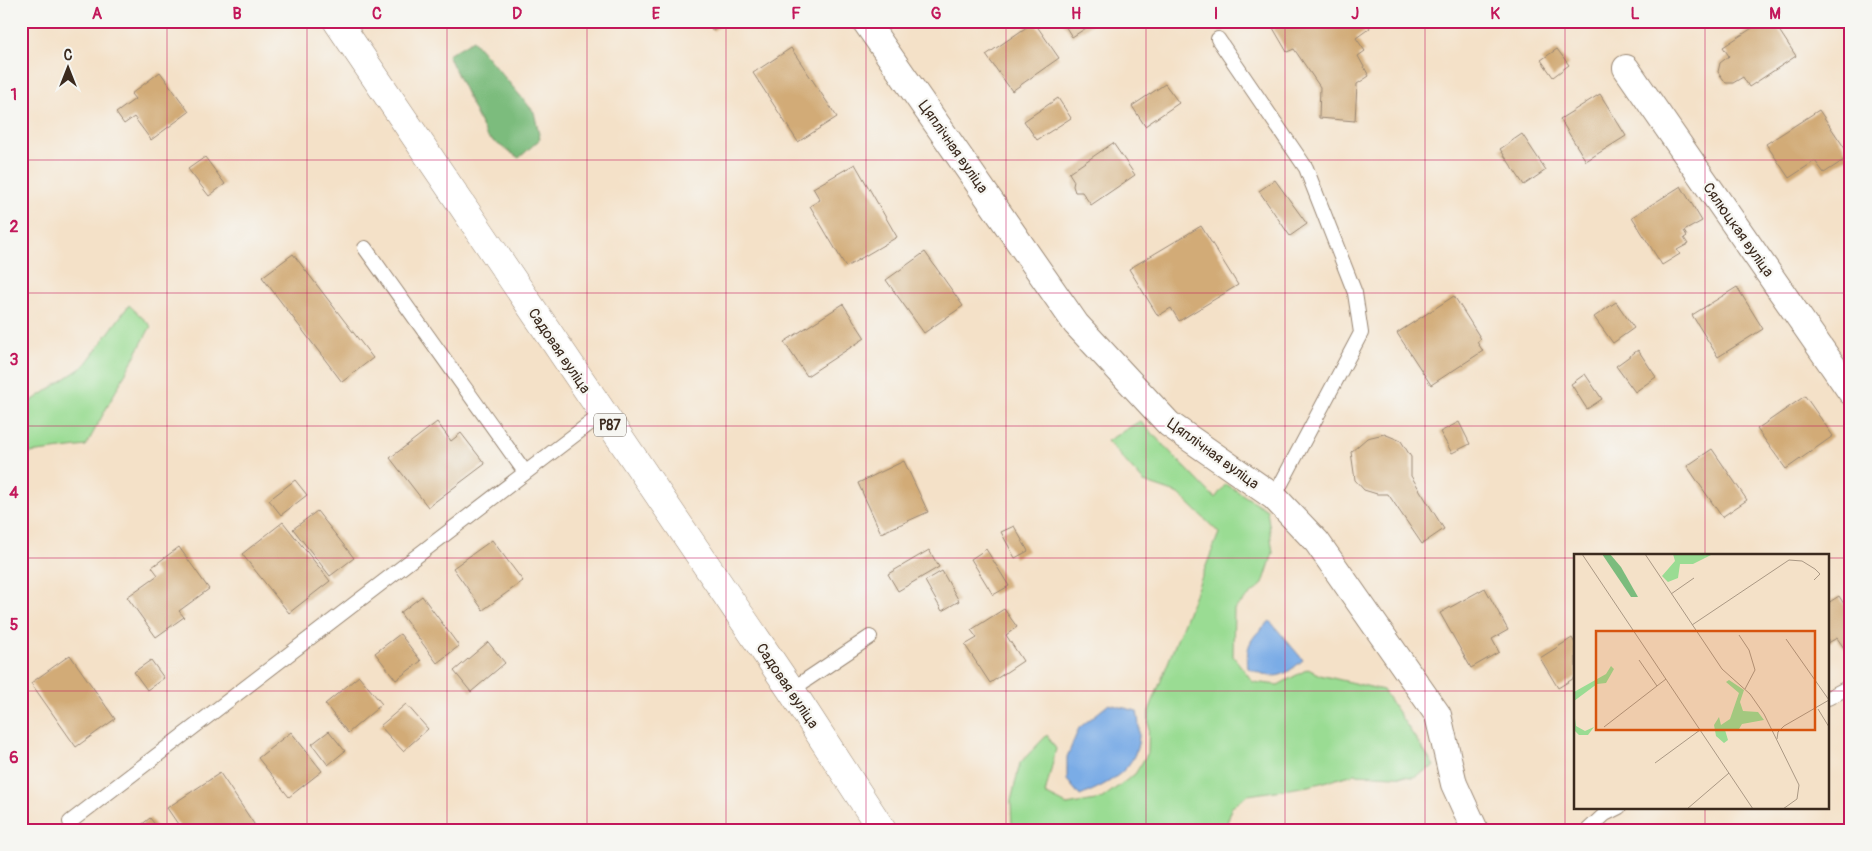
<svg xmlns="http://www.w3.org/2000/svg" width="1872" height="851" font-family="Pangolin,sans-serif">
<rect width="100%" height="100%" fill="#f6f6f2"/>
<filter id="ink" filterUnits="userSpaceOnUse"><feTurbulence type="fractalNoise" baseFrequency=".02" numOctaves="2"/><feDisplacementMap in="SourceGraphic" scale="10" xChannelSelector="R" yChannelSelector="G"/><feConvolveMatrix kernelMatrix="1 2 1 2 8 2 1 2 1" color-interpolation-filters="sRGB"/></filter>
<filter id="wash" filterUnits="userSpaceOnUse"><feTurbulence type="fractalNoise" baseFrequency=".0096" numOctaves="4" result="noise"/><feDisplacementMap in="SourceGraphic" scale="20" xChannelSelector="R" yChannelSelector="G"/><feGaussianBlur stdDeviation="1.12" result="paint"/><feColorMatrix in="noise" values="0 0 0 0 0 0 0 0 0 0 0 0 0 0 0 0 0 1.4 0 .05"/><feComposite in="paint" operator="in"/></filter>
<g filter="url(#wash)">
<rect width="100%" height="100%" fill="#f4e1c8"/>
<path fill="#9adc93" stroke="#6a8358" d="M129 305 151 326 86 446 21 454V408L84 366Z
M1140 421 1215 498 1226 484 1267 510 1273 553 1263 584 1234 609 1233 656 1253 682 1278 685 1308 669 1320 675 1383 690 1434 766 1414 777 1355 774 1309 786 1248 795 1232 806 1225 830H1012L1011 801 1020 763 1047 735 1056 749 1045 794 1067 805 1101 799 1135 774 1148 753 1149 711 1219 533 1179 494 1144 482 1107 441Z"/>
<path fill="#7bbc7d" stroke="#5b734e" d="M473 40 534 112 540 139 519 158 487 137 448 55Z"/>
<path fill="#7aace6" stroke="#5a6b82" d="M1270 621 1303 660C1281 679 1275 680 1248 668 1245 643 1252 637 1270 621Z
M1109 704 1137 711C1147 761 1122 778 1080 796L1067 780V757L1079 728Z"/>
<g id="blocks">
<path fill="#d2ab77" d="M706 21H727L713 31Z
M1062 21H1093L1094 23 1072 37Z
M1269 21H1366L1370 28 1356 38 1365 51 1358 56 1369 76 1357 84 1355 121 1319 118 1320 87 1294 49 1287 52Z
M1763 21H1773L1796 56 1749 87 1743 77 1733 83H1726L1718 72 1720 63 1729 56 1723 47Z
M1034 22 1059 58 1012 91 986 55Z
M791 48 837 117 798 142 753 73Z
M1557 49 1569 65 1553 77 1541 60Z
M160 72 189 112 151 140 134 117 124 124 116 113 135 99 131 94Z
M1165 84 1179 103 1145 126 1132 106Z
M1600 94 1626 136 1586 161 1560 119Z
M1058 98 1071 118 1037 140 1024 121Z
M1819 110 1850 156 1824 173 1815 161 1789 178 1766 144Z
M1522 134 1546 170 1524 185 1500 149Z
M1113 143 1135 175 1091 205 1082 192H1075L1073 186 1074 181 1069 173Z
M205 157 225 184 209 196 188 169Z
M855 164 897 237 846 267 810 206 820 200 813 188Z
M1275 180 1307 224 1290 236 1259 191Z
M1681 186 1702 221 1684 231 1687 236 1684 238 1688 244 1677 250 1680 254 1662 265 1632 217Z
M1201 226 1238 285 1179 321 1171 308 1158 316 1129 269Z
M925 252 963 306 924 333 886 280Z
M293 254 373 358 342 382 262 277Z
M1737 287 1763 329 1718 357 1692 315Z
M1454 296 1481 339 1477 342 1483 351 1431 385 1397 333Z
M1616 302 1634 328 1613 343 1594 317Z
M843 304 865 338 807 376 784 342Z
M1638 350 1656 377 1635 392 1616 366Z
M1585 374 1602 399 1587 409 1571 384Z
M1805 396 1833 436 1786 469 1757 429Z
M437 422 451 441 461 433 485 464 428 507 390 458Z
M1459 422 1470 444 1452 453 1440 432Z
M1384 434 1401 441 1411 457V476L1444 529 1422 544 1388 494H1377L1364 490 1355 480 1351 452 1367 438Z
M1712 449 1747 500 1722 517 1687 466Z
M904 461 928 512 881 533 858 483Z
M295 480 307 495 281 515 269 500Z
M317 511 354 558 330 576 293 529Z
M283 522 330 581 289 613 242 554Z
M1014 526 1028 551 1015 558 1001 532Z
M492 540 523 581 483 610 453 568Z
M179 547 209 589 179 611 184 617 156 637 127 597 158 575 152 567Z
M986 549 1009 586 993 595 971 559Z
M929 550 939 567 898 591 888 574Z
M942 571 959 601 942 611 925 581Z
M1485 588 1508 630 1492 639 1499 652 1471 668 1440 613Z
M422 596 459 646 437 663 400 613Z
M1839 596 1851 615V658L1837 638 1828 643V603Z
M1004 609 1017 627 1006 635 1023 661 990 683 965 645 977 638 971 630Z
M400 634 421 661 396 680 375 653Z
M1572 638 1576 645V677L1558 688 1540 658Z
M488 642 505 663 471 692 454 671Z
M70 655 115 719 76 747 31 683Z
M151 660 164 678 147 690 134 672Z
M359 676 382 704 348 733 325 704Z
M406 704 428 729 403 751 380 726Z
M329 731 345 751 328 765 312 744Z
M291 732 322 771 289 797 258 758Z
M220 773 258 830H182L167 808Z
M150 818 159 830H135Z"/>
</g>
</g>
<g filter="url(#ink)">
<use href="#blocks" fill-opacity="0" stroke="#988673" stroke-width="1"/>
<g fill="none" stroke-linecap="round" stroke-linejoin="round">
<defs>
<path id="lane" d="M1218 39 1306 168 1355 293 1361 333 1274 497
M365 248 525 472
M791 690 870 637
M1828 698 1851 686
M70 822 602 414
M1588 830 1605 814 1619 807"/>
<path id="street" d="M865 21 1076 324 1169 424 1274 497 1317 542 1438 715 1454 784 1475 830
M1626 68 1851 392"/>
<path id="primary" d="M337 21 791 690 882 830"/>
</defs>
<use href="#lane" stroke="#988673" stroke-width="16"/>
<use href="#street" stroke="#988673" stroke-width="28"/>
<use href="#primary" stroke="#988673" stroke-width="29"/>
<use href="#lane" stroke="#fff" stroke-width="14"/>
<use href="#street" stroke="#fff" stroke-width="26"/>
<use href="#primary" stroke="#fff" stroke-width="28"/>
</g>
</g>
<path fill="none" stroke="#c2185b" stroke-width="1" stroke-opacity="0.55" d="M167 21V830M307 21V830M447 21V830M587 21V830M726 21V830M866 21V830M1006 21V830M1146 21V830M1285 21V830M1425 21V830M1565 21V830M1705 21V555M21 160H1851M21 293H1851M21 426H1851M21 558H1576M1828 558H1851M21 691H1576M1828 691H1851M1705 807V830"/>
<g text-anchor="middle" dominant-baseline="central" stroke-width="4.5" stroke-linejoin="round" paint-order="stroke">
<rect fill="#f6f6f2" stroke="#73675e" stroke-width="1" x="594" y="413.5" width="32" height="23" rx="4"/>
<g font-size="14" font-weight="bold" fill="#3b2a1e">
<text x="610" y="425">Р87</text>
</g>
<g font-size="15" fill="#3b2a1e" stroke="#f6f6f2">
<text transform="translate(953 147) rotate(55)">Цяплічная вуліца</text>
<text transform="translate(1738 230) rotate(55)">Сялюцкая вуліца</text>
<text transform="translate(559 351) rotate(56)">Садовая вуліца</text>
<text transform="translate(1213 454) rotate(36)">Цяплічная вуліца</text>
<text transform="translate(787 686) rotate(56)">Садовая вуліца</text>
</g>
</g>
<g transform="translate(1574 554)">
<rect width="255" height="255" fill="#f4e1c8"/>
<path d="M99 0H139L119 10H106L104 24 94 28 88 22 101 7ZM37 112 40 115 32 129 23 130 0 147V138L32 120ZM155 126 170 136 166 148 169 157 184 158 190 166 168 170 165 175 151 176 154 186 150 189 142 182 140 171 145 163 147 171 156 165 165 139 152 128ZM0 157 2 172 11 177 20 173 14 181H5L0 176Z" fill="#9adc93"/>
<path d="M28 0H36L47 13 64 43H57Z" fill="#7bbc7d"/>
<path fill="none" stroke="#aa9884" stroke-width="1" d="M8 0 179 255M71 0 148 115 176 140 190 160 225 231 223 245 209 255M97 40 120 24M118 71 215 6 228 7 241 15 246 20 240 26M165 81 175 96 181 116 171 135M212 85 255 146M65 106 83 132M244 155 255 173M30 173 92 125M203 185 204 178 210 172 255 146M81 209 126 176M113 255 155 219"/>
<path fill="#d7540e" fill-opacity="0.15" stroke="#d7540e" stroke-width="2.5" d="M22 77H241V176H22Z"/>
<rect width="255" height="255" fill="none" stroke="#3b2a1e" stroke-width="2.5"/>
</g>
<rect width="1872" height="851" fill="none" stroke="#f6f6f2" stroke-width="55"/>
<g transform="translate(68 68)" stroke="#f6f6f2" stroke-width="4" paint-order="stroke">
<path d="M0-4L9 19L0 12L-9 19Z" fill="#3b2a1e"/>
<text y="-8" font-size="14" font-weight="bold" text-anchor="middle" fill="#3b2a1e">С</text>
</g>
<rect x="28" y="28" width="1816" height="796" fill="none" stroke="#c2185b" stroke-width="2"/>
<g font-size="16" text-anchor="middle" font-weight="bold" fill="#c2185b">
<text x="97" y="19">A</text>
<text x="237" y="19">B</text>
<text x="377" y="19">C</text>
<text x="517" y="19">D</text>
<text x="656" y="19">E</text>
<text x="796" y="19">F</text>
<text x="936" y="19">G</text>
<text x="1076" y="19">H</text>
<text x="1216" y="19">I</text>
<text x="1355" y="19">J</text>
<text x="1495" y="19">K</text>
<text x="1635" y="19">L</text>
<text x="1775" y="19">M</text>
<text x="14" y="100">1</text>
<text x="14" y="232">2</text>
<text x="14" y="365">3</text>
<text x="14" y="498">4</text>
<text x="14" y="630">5</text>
<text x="14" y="763">6</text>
</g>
</svg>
